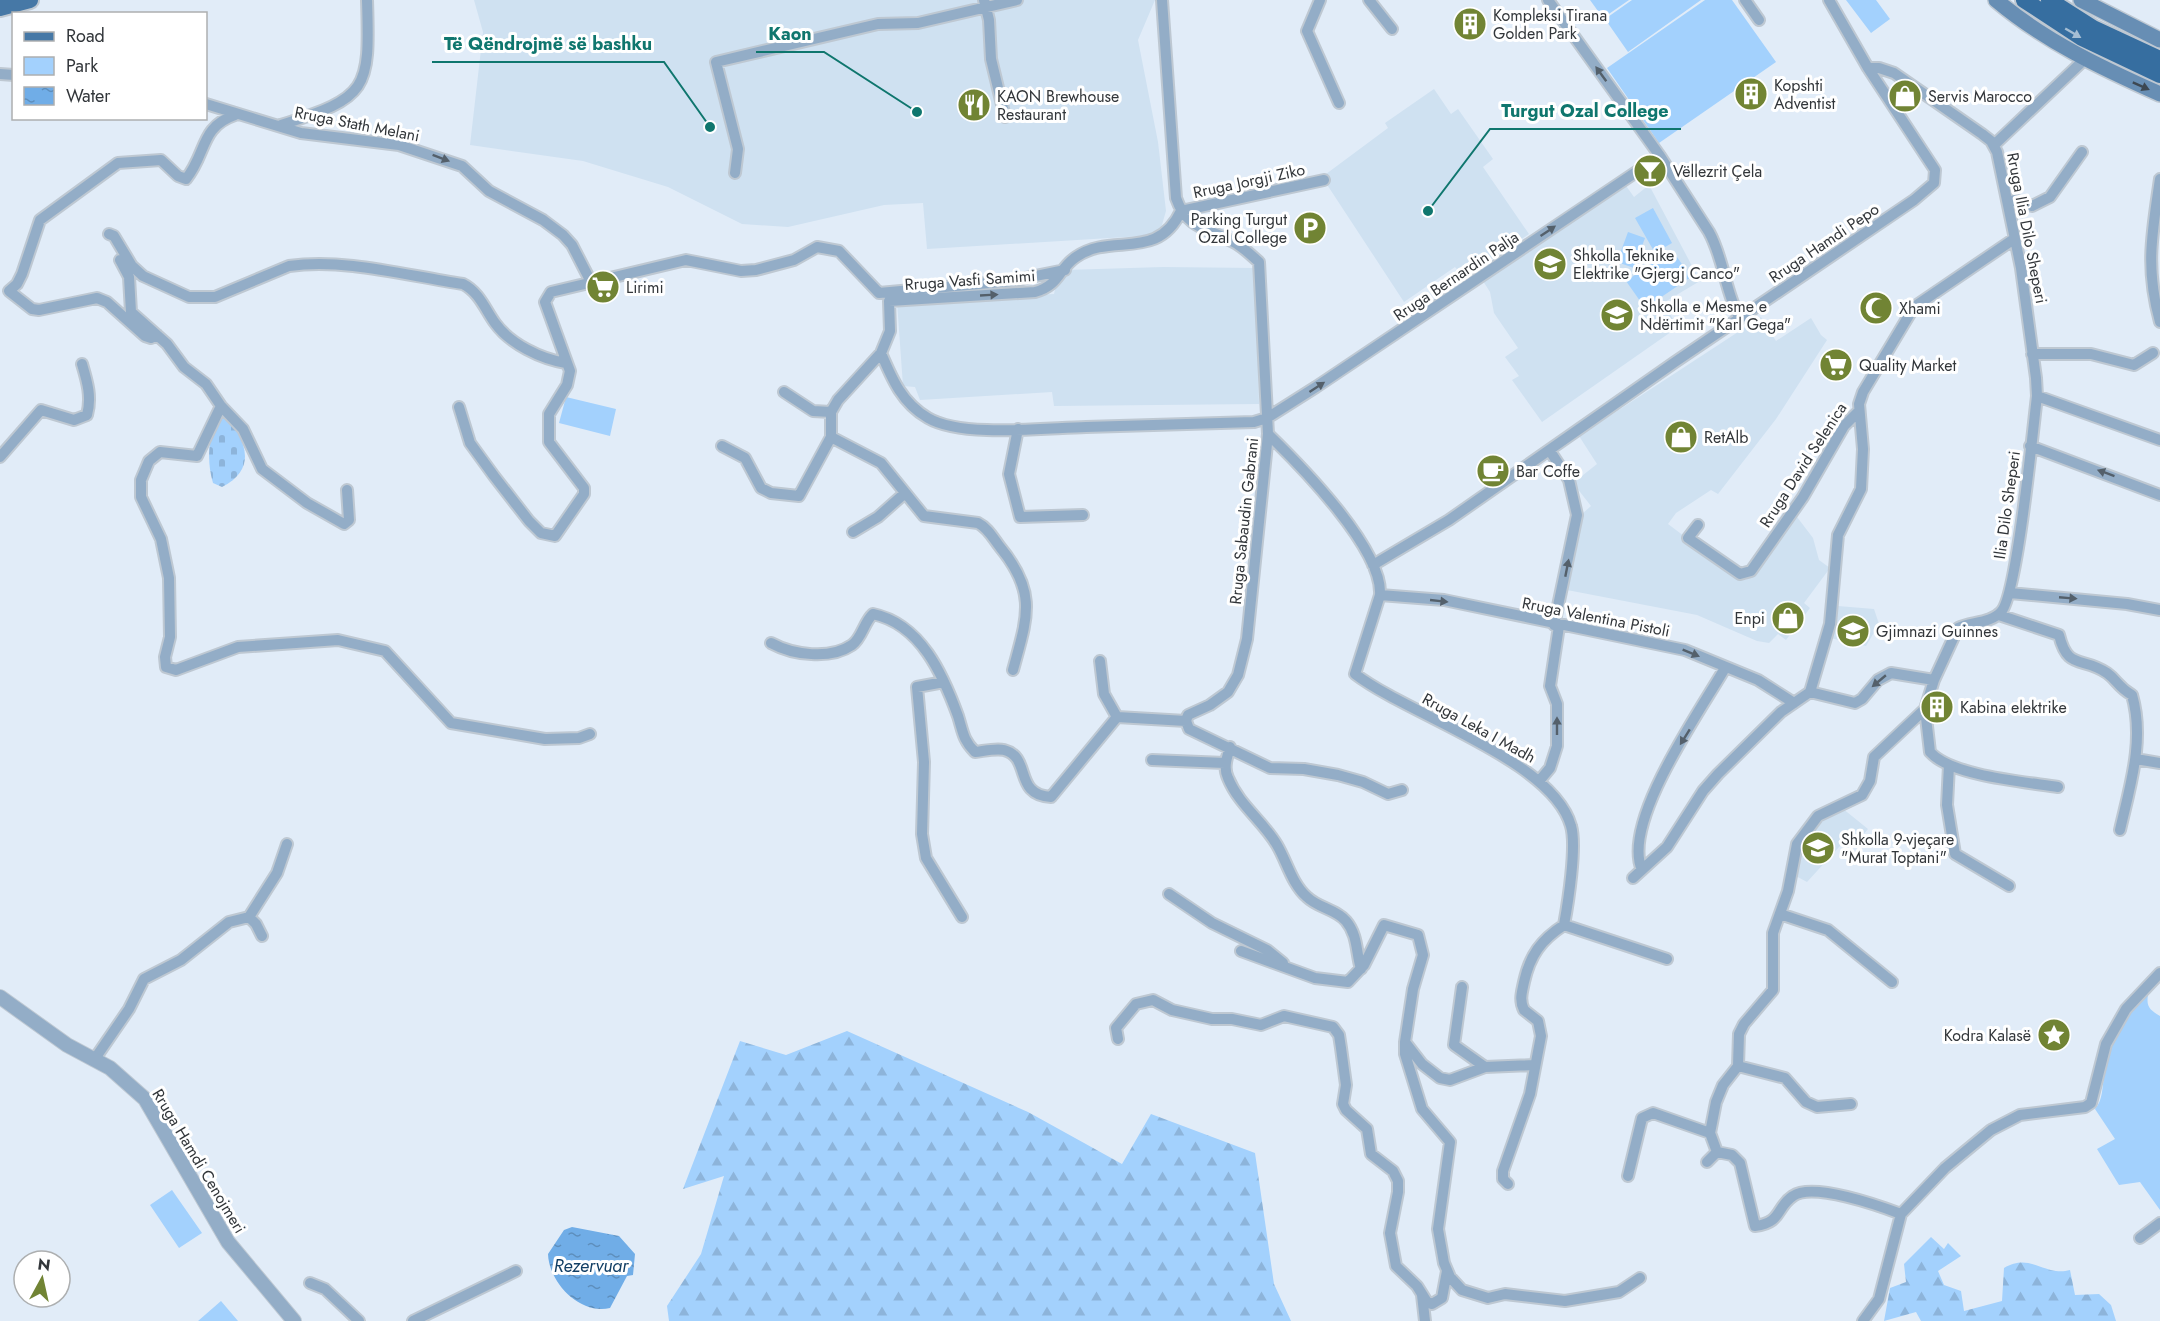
<svg xmlns="http://www.w3.org/2000/svg" width="2160" height="1321" font-family="Jost,sans-serif">
<defs>
<pattern id="forest-firs" width="22" height="20" patternUnits="userSpaceOnUse" patternTransform="scale(1.5)"><rect width="22" height="20" fill="#a3d1fd"/><path d="M5 1l3.5 6h-7zM16 11l3.5 6h-7z" fill="#8db4da"/></pattern>
<pattern id="cemetery-stones" width="16" height="16" patternUnits="userSpaceOnUse" patternTransform="scale(1.5)"><rect width="16" height="16" fill="#a3d1fd"/><path d="M2 7V4a2 2 0 0 1 4 0v3zM10 15v-3a2 2 0 0 1 4 0v3z" fill="#8db4da"/></pattern>
<pattern id="water-ripples" width="26" height="14" patternUnits="userSpaceOnUse" patternTransform="scale(1.5)"><rect width="26" height="14" fill="#70ade7"/><path d="M2 4q2-2 4 0t4 0M15 11q2-2 4 0t4 0" fill="none" stroke="#5d8ebc"/></pattern>
</defs>
<rect width="100%" height="100%" fill="#e1ecf8"/>
<path fill="#cfe1f1" d="M474 0H1155L1138 40 1158 142 1166 211 1159 235 927 249 923 203 884 205 788 227 742 224 668 187 583 161 470 145 483 32Z
M1434 89 1451 114 1458 109 1493 159 1483 167 1529 234 1464 278 1455 267 1404 302 1322 177 1388 128 1385 123Z
M1624 183 1634 197 1649 185 1700 281 1663 303 1678 327 1542 422 1512 380 1519 376 1505 357 1518 348 1494 313 1490 292 1483 281Z
M1163 267 1256 268 1259 404 1054 406 1052 392 920 400 915 387 903 386 897 302 1054 294 1057 281 1065 270Z
M1761 317 1776 341 1811 318 1821 335 1827 340 1776 419 1718 494 1711 490 1676 513 1668 524 1741 579 1746 580 1794 513 1813 538 1819 560 1830 568 1804 603 1810 608 1786 640 1778 634 1769 643 1757 641 1697 615 1567 590 1582 514 1591 506 1573 483 1597 464 1579 436Z
M1838 606 1874 609 1879 624 1866 646 1830 638Z
M1842 808 1868 829 1858 841 1850 835 1807 882 1794 875 1799 845 1816 822Z"/>
<path fill="#a3d1fd" d="M1590 0H1629L1603 18Z
M1632 0H1701L1628 52 1605 19Z
M1705 0H1732L1776 62 1659 143 1607 68Z
M1846 0H1876L1890 19 1871 33Z
M1653 208 1672 243 1655 253 1635 218Z
M1628 232 1645 238 1634 268 1617 262Z
M1672 250 1691 277 1645 308 1626 281Z
M566 397 616 409 610 436 559 423Z
M2148 995C2146 1007 2150 1010 2160 1016V1210L2140 1182 2119 1185 2097 1149 2115 1139 2095 1109C2103 1100 2102 1088 2104 1077 2110 1044 2120 1015 2148 995Z
M172 1190 202 1233 179 1248 150 1205Z
M221 1301 238 1321H198Z"/>
<path fill="url(#forest-firs)" d="M847 1031 1028 1112 1122 1164 1151 1114 1255 1153 1274 1284 1291 1321H669L667 1306 701 1254 724 1176 683 1189 740 1041 786 1055Z
M1931 1237 1944 1249 1948 1243 1961 1256 1938 1271 1944 1285 1961 1291 1964 1311 2002 1301 2004 1268C2031 1252 2045 1277 2070 1270L2075 1295 2099 1294 2111 1305 2116 1321H1921L1916 1312 1884 1321 1890 1288 1906 1282 1904 1264Z"/>
<path fill="url(#cemetery-stones)" d="M222 411C243 436 261 467 222 487L213 483C206 460 208 430 222 411Z"/>
<path fill="url(#water-ripples)" d="M572 1227 619 1236 635 1254 633 1275 627 1276 610 1308C580 1315 549 1283 548 1254L564 1230Z"/>
<g fill="none" stroke-linecap="round" stroke-linejoin="round">
<defs>
<path id="minor" d="M984 0 989 20 991 59 1005 117
M1162 0 1176 198C1187 230 1211 229 1237 244 1245 249 1252 256 1259 262L1268 434 1247 639 1238 675 1228 692 1210 705 1188 715 1186 721 1189 729 1270 768 1304 769 1338 775 1363 782 1388 794 1402 790
M1320 0 1307 31 1339 103
M1369 0 1392 29
M1548 0 1660 156 1709 232C1724 259 1725 292 1740 319
M1745 0 1759 20
M0 74 14 75
M206 104 301 133 399 145 462 166 489 191 543 220 563 235 572 245 591 282
M281 125C368 97 370 91 367 0
M1994 145 2085 59
M735 173 738 149 716 62 878 24 918 23 1017 0
M2160 179C2152 234 2145 267 2160 322
M2008 202 2015 200 2032 206 2050 197 2082 152
M109 234 114 236 132 266 143 276 189 297H215L289 266C346 258 407 276 463 284 479 292 485 309 495 323 510 344 541 359 566 363
M120 260 129 277 131 312 167 344 184 367 206 384 221 406 243 429 262 469 307 503 344 524 349 520 347 490
M157 335 151 338 145 336 107 302 97 298 39 310 32 309 9 291 17 284 22 274 40 220 118 163 161 160 178 176 186 179C207 153 200 127 235 115
M881 353C892 379 902 403 928 418 962 438 1045 428 1086 427 1142 425 1198 424 1254 422L1267 418 1316 387 1660 156
M2032 354H2091L2134 365 2153 353
M784 392 813 411 831 412
M2037 396 2160 440
M221 406 197 456 160 452 149 461 141 480V497L161 539 169 578 170 637 165 657 166 667 176 670 238 647 338 640 385 651 451 723 545 739 579 738 590 734
M459 407 470 443 494 476 529 521 541 533 555 536 584 494V488L549 442V414L567 385 570 371 545 302 551 292 686 260 741 271 756 270 794 260 817 247 839 251 879 293 1011 281 1065 270
M1018 429 1009 474 1020 517 1083 515
M1268 434C1300 465 1383 549 1380 595L1355 674C1410 716 1553 760 1571 826 1577 846 1568 903 1564 925 1541 940 1530 955 1524 982 1522 992 1519 1000 1524 1010L1538 1021 1541 1036 1530 1094 1503 1171V1179L1508 1184
M831 437 881 463 924 516 978 523C988 528 993 538 1000 547 1038 593 1027 618 1013 670
M722 446 745 458 761 488 771 493 799 496 831 437V412L838 400 881 353 890 331 889 301 1035 292C1060 285 1058 269 1076 257 1112 232 1157 262 1181 211L1324 180
M2030 446 2160 495
M1550 451 1569 480 1577 515 1554 625
M0 457 41 410 74 420 87 415C92 397 87 381 82 364
M1698 525 1688 538 1740 574 1751 571 1803 497 1844 426 1859 411
M853 532 878 517 905 493
M1373 565 1449 520 1675 362 1914 200 1934 183 1935 170 1868 68 1829 0
M2010 593 2127 604 2160 610
M1380 595 1444 600 1685 650 1758 680 1794 703
M1999 615 2059 635C2068 671 2082 656 2107 673 2117 680 2118 687 2132 695 2145 740 2130 786 2120 830
M771 643C793 655 830 660 852 645 862 638 864 622 873 614 921 624 943 675 958 716 963 732 963 740 975 752 984 751 996 748 1004 750 1032 757 1013 795 1051 797L1117 717
M1100 661 1104 694 1117 717
M944 682 917 687 924 762 922 834 926 858 962 917
M1810 692 1830 624 1838 535 1861 489 1863 449 1859 404 1863 392 1914 307 2014 239
M1810 692 1855 703 1862 699 1878 680 1891 673 1934 680
M1925 709 1930 752C1951 776 2026 782 2058 787
M1117 717 1186 721
M1230 747C1227 757 1223 768 1228 778 1239 805 1263 821 1277 845 1287 862 1292 884 1307 897 1318 908 1336 909 1346 921 1358 935 1356 953 1361 969
M2136 759 2160 763
M1152 760 1225 763
M1949 765 1947 805 1955 854 2009 886
M1540 780 1550 768 1557 746V704L1550 686 1559 626
M1642 870C1621 822 1701 710 1725 668
M1633 878 1667 847 1703 791 1718 774 1781 712 1810 692
M1169 894 1212 923 1267 950 1283 963
M1780 914 1828 930 1892 982
M249 917 277 873 287 844
M249 917 256 924 262 936
M1564 925 1667 959
M1241 951 1315 978 1348 982 1364 965 1384 925 1418 935 1423 955 1413 989 1405 1042 1422 1064 1440 1078 1450 1080 1485 1067 1534 1065
M1462 987 1454 1045 1485 1067
M1118 1039 1116 1028 1136 1004 1153 1000 1172 1010 1212 1019H1232L1261 1025 1284 1016 1333 1027 1339 1035 1341 1048 1346 1085 1343 1104 1346 1110 1367 1129 1371 1154 1393 1171 1398 1181V1192L1390 1233 1396 1266 1417 1286 1427 1302 1432 1304 1442 1298 1447 1271
M1405 1042V1054L1422 1109 1450 1142 1438 1229 1444 1263 1450 1277 1462 1290 1488 1298 1505 1294 1565 1301 1619 1292 1640 1278
M94 1060 129 1009 144 979 181 960 229 922 249 917
M1738 1066 1785 1078 1806 1102 1817 1107 1851 1104
M1717 1152 1732 1155 1740 1163 1755 1226C1782 1223 1776 1207 1793 1196 1813 1182 1880 1206 1901 1214
M1707 1162 1717 1152 1710 1133 1716 1102 1723 1085 1738 1066 1739 1034 1744 1024 1773 990V933L1788 891 1797 844 1818 816 1862 795 1870 781 1874 757 1925 709 1934 680 1958 628C1971 622 1991 623 2001 612 2017 596 2033 429 2037 396L2036 378 2021 268 1997 152 1991 141 1982 134 1894 73 1879 68H1868
M1628 1176 1642 1118 1653 1113 1710 1133
M2140 1238 2160 1223
M310 1283 325 1289 359 1321
M1422 1295 1425 1321
M413 1321 516 1271
M1863 1321 1879 1299 1901 1214 1945 1168 1991 1130 2020 1115 2085 1107 2091 1103 2106 1044 2126 1009 2160 973"/>
<path id="tertiary" d="M0 997 67 1045 110 1068 145 1099 228 1242 294 1321"/>
<path id="secondary" d="M1996 0C2046 42 2102 68 2160 94
M2081 0 2160 40"/>
<path id="primary" d="M0 8 30 0"/>
<path id="trunk" d="M2024 0 2082 38 2160 75
M2049 0 2093 28 2160 59"/>
</defs>
<use href="#minor" stroke="#bec8d2" stroke-width="14"/>
<use href="#tertiary" stroke="#bec8d2" stroke-width="16"/>
<use href="#secondary" stroke="#bec8d2" stroke-width="18"/>
<use href="#primary" stroke="#bec8d2" stroke-width="20"/>
<use href="#trunk" stroke="#bec8d2" stroke-width="20"/>
<use href="#minor" stroke="#93adc7" stroke-width="10"/>
<use href="#tertiary" stroke="#93adc7" stroke-width="14"/>
<use href="#secondary" stroke="#678eb4" stroke-width="15"/>
<use href="#primary" stroke="#4678a6" stroke-width="16"/>
<use href="#trunk" stroke="#366ea0" stroke-width="16"/>
</g>
<defs><path id="oneway-solid" d="M-6-.8H1V-3.2L6.5 0L1 3.2V.8H-6Z" transform="scale(1.5)"/></defs>
<use fill="#a5bed4" href="#oneway-solid" transform="translate(2073 33) rotate(30)"/>
<g fill="#54606b">
<use href="#oneway-solid" transform="translate(1601 74) rotate(-126)"/>
<use href="#oneway-solid" transform="translate(441 158) rotate(21)"/>
<use href="#oneway-solid" transform="translate(1548 231) rotate(-34)"/>
<use href="#oneway-solid" transform="translate(989 295) rotate(-3)"/>
<use href="#oneway-solid" transform="translate(1317 387) rotate(-33)"/>
<use href="#oneway-solid" transform="translate(2106 473) rotate(-160)"/>
<use href="#oneway-solid" transform="translate(1567 568) rotate(-79)"/>
<use href="#oneway-solid" transform="translate(2068 598) rotate(5)"/>
<use href="#oneway-solid" transform="translate(1439 601) rotate(6)"/>
<use href="#oneway-solid" transform="translate(1691 653) rotate(22)"/>
<use href="#oneway-solid" transform="translate(1879 681) rotate(140)"/>
<use href="#oneway-solid" transform="translate(1557 726) rotate(-90)"/>
<use href="#oneway-solid" transform="translate(1685 737) rotate(122)"/>
</g>
<use fill="#3d4852" href="#oneway-solid" transform="translate(2141 86) rotate(24)"/>
<defs>
<symbol id="building-disc" viewBox="-11 -11 22 22"><circle r="9.5" fill="#718434" stroke="#fff"/><path d="M-4-6H4V6H1V3H-1V6H-4ZM-2.5-4.3h1.7v1.8h-1.7ZM.8-4.3h1.7v1.8H.8ZM-2.5-1h1.7V.8h-1.7ZM.8-1h1.7V.8H.8Z" fill="#fff"/></symbol>
<symbol id="shop-disc" viewBox="-11 -11 22 22"><circle r="9.5" fill="#718434" stroke="#fff"/><path d="M-5-2.5h2.3a2.7 3.5 0 0 1 5.4 0H5L5.5 6h-11ZM-1.5-2.5h3a1.5 2.3 0 0 0-3 0Z" fill="#fff"/></symbol>
<symbol id="restaurant-disc" viewBox="-11 -11 22 22"><circle r="9.5" fill="#718434" stroke="#fff"/><path d="M-5-6h1v4h1v-4h1v4h1v-4h1v5L-1.5 .5V6h-2V.5L-5-1ZM5-6V6H3V1.5H1.5Q1.5-4 5-6Z" fill="#fff"/></symbol>
<symbol id="bar-disc" viewBox="-11 -11 22 22"><circle r="9.5" fill="#718434" stroke="#fff"/><path d="M-6-5H6L.8 .8V4.5H3.5V6h-7V4.5H-.8V.8Z" fill="#fff"/></symbol>
<symbol id="parking-disc" viewBox="-11 -11 22 22"><circle r="9.5" fill="#718434" stroke="#fff"/><path d="M-3.5-5.5H1a3.5 3.5 0 0 1 0 7H-1V5.5H-3.5ZM-1-3.4V-.6H.8a1.4 1.4 0 0 0 0-2.8Z" fill="#fff"/></symbol>
<symbol id="school-disc" viewBox="-11 -11 22 22"><circle r="9.5" fill="#718434" stroke="#fff"/><path d="M0-5L7-2L0 1L-7-2ZM-4 1L0 2.5L4 1V4Q0 6-4 4Z" fill="#fff"/></symbol>
<symbol id="supermarket-disc" viewBox="-11 -11 22 22"><circle r="9.5" fill="#718434" stroke="#fff"/><path d="M-6-5.5h2.5l.6 2H6L4.5 2H-2.5L-4.4-4H-6ZM-1.5 3.2a1.3 1.3 0 1 0 .1 0ZM3 3.2a1.3 1.3 0 1 0 .1 0Z" fill="#fff"/></symbol>
<symbol id="mosque-disc" viewBox="-11 -11 22 22"><circle r="9.5" fill="#718434" stroke="#fff"/><path d="M3.5-4.9A6 6 0 1 0 3.5 4.9A5 5 0 1 1 3.5-4.9Z" fill="#fff"/></symbol>
<symbol id="cafe-disc" viewBox="-11 -11 22 22"><circle r="9.5" fill="#718434" stroke="#fff"/><path d="M-5.5-4.5H6V0H3Q3 3.5 0 3.5H-2.5Q-5.5 3.5-5.5 0ZM3-3.2v2h1.7v-2ZM-6 4.5H4V6H-6Z" fill="#fff"/></symbol>
<symbol id="sight-disc" viewBox="-11 -11 22 22"><circle r="9.5" fill="#718434" stroke="#fff"/><path d="M0-6L1.8-2.2L6-1.7L2.9 1.2L3.7 5.4L0 3.3L-3.7 5.4L-2.9 1.2L-6-1.7L-1.8-2.2Z" fill="#fff"/></symbol>
</defs>
<g fill-rule="evenodd">
<use href="#building-disc" x="1451" y="5" width="38" height="38"/>
<use href="#building-disc" x="1732" y="75" width="38" height="38"/>
<use href="#shop-disc" x="1886" y="77" width="38" height="38"/>
<use href="#restaurant-disc" x="955" y="86" width="38" height="38"/>
<use href="#bar-disc" x="1631" y="152" width="38" height="38"/>
<use href="#parking-disc" x="1291" y="209" width="38" height="38"/>
<use href="#school-disc" x="1531" y="245" width="38" height="38"/>
<use href="#supermarket-disc" x="584" y="268" width="38" height="38"/>
<use href="#mosque-disc" x="1857" y="289" width="38" height="38"/>
<use href="#school-disc" x="1598" y="296" width="38" height="38"/>
<use href="#supermarket-disc" x="1817" y="346" width="38" height="38"/>
<use href="#shop-disc" x="1662" y="418" width="38" height="38"/>
<use href="#cafe-disc" x="1474" y="452" width="38" height="38"/>
<use href="#shop-disc" x="1769" y="599" width="38" height="38"/>
<use href="#school-disc" x="1834" y="612" width="38" height="38"/>
<use href="#building-disc" x="1918" y="688" width="38" height="38"/>
<use href="#school-disc" x="1799" y="829" width="38" height="38"/>
<use href="#sight-disc" x="2035" y="1016" width="38" height="38"/>
</g>
<g text-anchor="middle" dominant-baseline="central" stroke-width="6" stroke-linejoin="round" paint-order="stroke">
<g font-size="16" fill="#32363a" stroke="#fff" text-anchor="start">
<text x="1493" y="15">Kompleksi Tirana<tspan x="1493" dy="18">Golden Park</tspan></text>
<text x="1774" y="85">Kopshti<tspan x="1774" dy="18">Adventist</tspan></text>
<text x="997" y="96">KAON Brewhouse<tspan x="997" dy="18">Restaurant</tspan></text>
<text x="1928" y="96">Servis Marocco</text>
<text x="1673" y="171">Vëllezrit Çela</text>
<text x="1287" y="219" text-anchor="end">Parking Turgut<tspan x="1287" dy="18">Ozal College</tspan></text>
<text x="1573" y="255">Shkolla Teknike<tspan x="1573" dy="18">Elektrike "Gjergj Canco"</tspan></text>
<text x="626" y="287">Lirimi</text>
<text x="1640" y="306">Shkolla e Mesme e<tspan x="1640" dy="18">Ndërtimit "Karl Gega"</tspan></text>
<text x="1899" y="308">Xhami</text>
<text x="1859" y="365">Quality Market</text>
<text x="1704" y="437">RetAlb</text>
<text x="1516" y="471">Bar Coffe</text>
<text x="1765" y="618" text-anchor="end">Enpi</text>
<text x="1876" y="631">Gjimnazi Guinnes</text>
<text x="1960" y="707">Kabina elektrike</text>
<text x="1841" y="839">Shkolla 9-vjeçare<tspan x="1841" dy="18">"Murat Toptani"</tspan></text>
<text x="2031" y="1035" text-anchor="end">Kodra Kalasë</text>
</g>
<g font-size="16" fill="#32363a" stroke="#fff">
<text transform="translate(357 124) rotate(11)">Rruga Stath Melani</text>
<text transform="translate(1249 181) rotate(-12)">Rruga Jorgji Ziko</text>
<text transform="translate(2027 228) rotate(79)">Rruga Ilia Dilo Sheperi</text>
<text transform="translate(1824 243) rotate(-34)">Rruga Hamdi Pepo</text>
<text transform="translate(1456 276) rotate(-34)">Rruga Bernardin Palja</text>
<text transform="translate(970 280) rotate(-4)">Rruga Vasfi Samimi</text>
<text transform="translate(1803 465) rotate(-57)">Rruga David Selenica</text>
<text transform="translate(2007 505) rotate(-82)">Ilia Dilo Sheperi</text>
<text transform="translate(1244 521) rotate(-84)">Rruga Sabaudin Gabrani</text>
<text transform="translate(1596 617) rotate(11)">Rruga Valentina Pistoli</text>
<text transform="translate(1479 728) rotate(29)">Rruga Leka I Madh</text>
<text transform="translate(199 1161) rotate(59)">Rruga Hamdi Cenojmeri</text>
</g>
<g font-size="18" font-style="italic" fill="#113e64" stroke="#fff">
<text x="591" y="1266">Rezervuar</text>
</g>
</g>
<path fill="none" stroke="#0f766e" stroke-width="2" d="M917 112L824 52H756M710 127L664 62H432M1428 211L1490 129H1681"/>
<g fill="#0f766e" stroke="#fff" stroke-width="2">
<circle cx="917" cy="112" r="6"/>
<circle cx="710" cy="127" r="6"/>
<circle cx="1428" cy="211" r="6"/>
</g>
<g font-size="18" text-anchor="middle" font-weight="bold" fill="#0f766e" stroke="#fff" stroke-width="6" stroke-linejoin="round" paint-order="stroke">
<text x="790" y="40">Kaon</text>
<text x="548" y="50">Të Qëndrojmë së bashku</text>
<text x="1585" y="117">Turgut Ozal College</text>
</g>
<rect x="12" y="12" width="195" height="108" fill="#ffffff" stroke="#adafb0" stroke-width="1.5"/>
<rect x="24" y="32" width="30" height="9" fill="#4678a6" stroke="#adafb0" stroke-width="1.5"/>
<text x="66" y="42" font-size="18" fill="#32363a">Road</text>
<rect x="24" y="57" width="30" height="18" fill="#a3d1fd" stroke="#adafb0" stroke-width="1.5"/>
<text x="66" y="72" font-size="18" fill="#32363a">Park</text>
<rect x="24" y="87" width="30" height="18" fill="url(#water-ripples)" stroke="#adafb0" stroke-width="1.5"/>
<text x="66" y="102" font-size="18" fill="#32363a">Water</text>
<g transform="translate(42 1279) rotate(8)"><circle r="28" fill="#ffffff" stroke="#adafb0" stroke-width="1.5"/>
<path d="M0-4.5L10 22L0 15L-10 22Z" fill="#718434"/>
<text y="-9" font-size="16" font-weight="bold" text-anchor="middle" fill="#32363a">N</text>
</g>
</svg>
